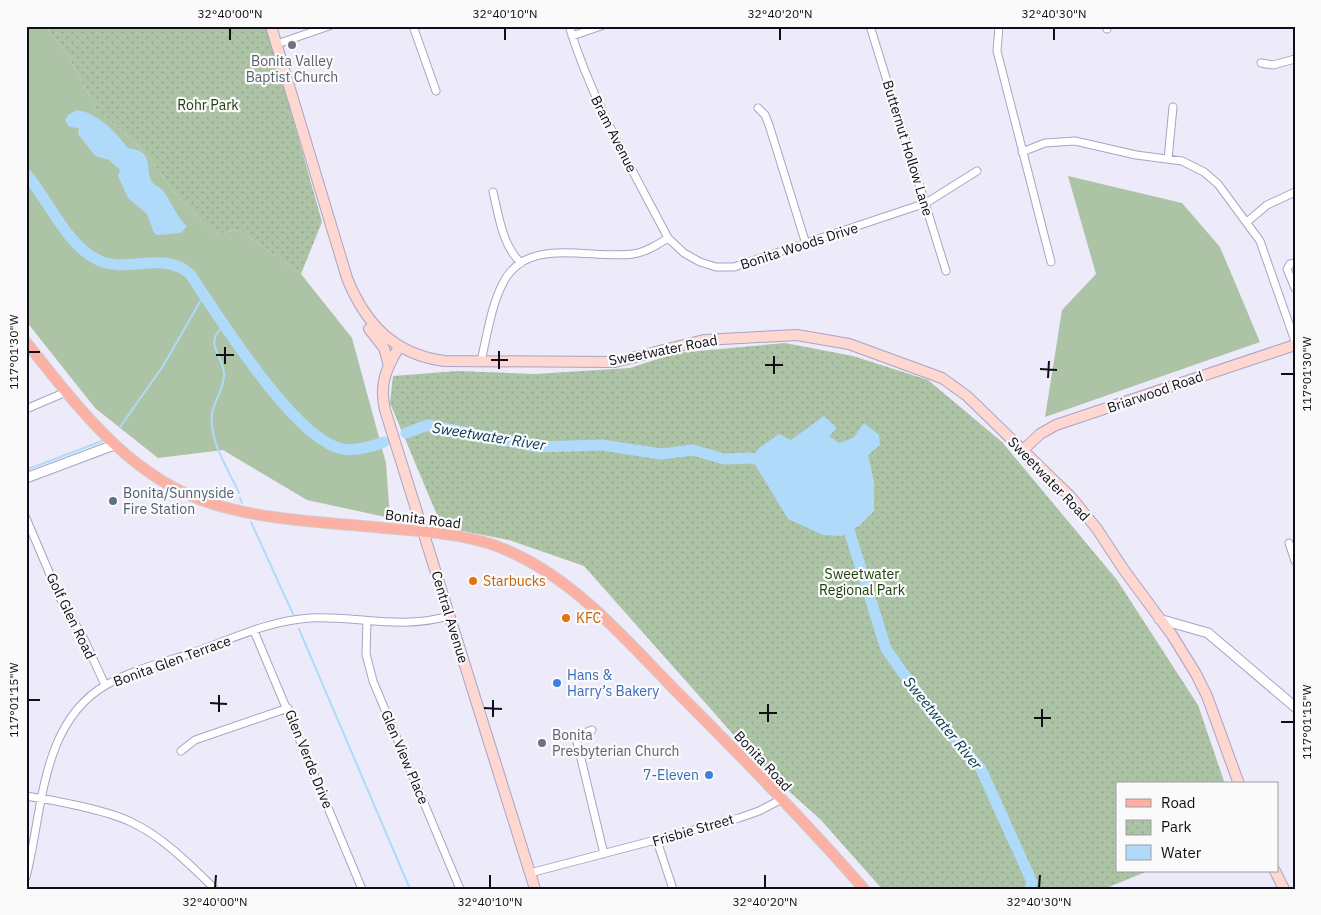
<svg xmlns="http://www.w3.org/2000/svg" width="1321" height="915" font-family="'IBM Plex Sans',sans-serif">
<defs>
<pattern id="park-dots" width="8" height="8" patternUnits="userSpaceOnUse" patternTransform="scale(1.25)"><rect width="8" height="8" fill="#acc3a6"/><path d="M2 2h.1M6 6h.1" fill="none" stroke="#93a68e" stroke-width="1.8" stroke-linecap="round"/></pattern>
</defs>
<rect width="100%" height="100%" fill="#edebfa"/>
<path fill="#acc3a6" d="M26 26H46L69 58 96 108 147 154 173 191 215 234 239 230 301 274 352 338 386 463 390 518 307 500 223 450 158 458 95 408 26 321Z
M1068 176 1182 203 1220 247 1260 342 1045 417 1062 310 1096 274Z"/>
<path fill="url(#park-dots)" d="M46 26H267L322 222 301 274 239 230 215 234 173 191 147 154 96 108 69 58Z
M785 343 853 356 928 380 1002 442 1117 580 1198 705 1225 784H1117V871H1148L1104 889H882L821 820 763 768 584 566 509 540 442 527 390 403 393 376 457 371 535 374 630 368 676 353Z"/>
<path fill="#afdafa" d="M77 110C100 114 114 131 128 148 157 151 143 170 153 183 157 187 163 189 165 193 172 204 177 217 187 226L181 233 158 235 154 233 147 214 128 198 118 176 120 170 109 160 95 156 78 134 79 128 69 127 65 120 68 115Z
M824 416 837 428 829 436 839 443 853 438 864 423 879 435 880 445 868 455 874 481V511L859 526 841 536 823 535 788 519 751 458 759 448 779 434 791 440Z"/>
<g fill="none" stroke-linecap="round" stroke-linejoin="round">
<path stroke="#afdafa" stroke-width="2" d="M225 326C202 341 223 356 224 373 225 388 214 400 212 414 209 441 228 469 239 493
M120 427 163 366 204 295
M26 470 102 441
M240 498 242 503
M251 522 293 614
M299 629 410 889"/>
<path stroke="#afdafa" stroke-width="11" d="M26 174C48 199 67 246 98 260 128 274 163 250 190 274 218 315 295 441 343 449 357 451 371 447 384 442
M406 433 428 425 538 447 602 445 661 454 693 450 724 459 751 458 767 462
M841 518 849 530 886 649 933 715 981 769 1032 882 1030 889"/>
<defs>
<path id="minor" d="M413 26 436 91
M569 26C592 101 632 169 668 238L684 253 700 262 716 267H734L926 203 977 171
M870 26 946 271
M999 26 997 51 1051 262
M1107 29V26
M572 36 601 26
M277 44 329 26
M1261 63 1273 65 1295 59
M758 108 765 115 769 125 806 244
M1022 152 1045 143 1075 141 1136 155 1182 161 1204 172 1218 184 1260 241 1295 341
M1168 159 1173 107
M493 192C499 216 502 245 521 263
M1247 222 1267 205 1295 192
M1295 263 1290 264 1287 269 1295 288
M481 361C487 336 491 306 503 283 527 235 591 260 633 254 646 252 657 245 668 238
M26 409 66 392
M26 518 60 598 84 639 105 685
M1289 543 1295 561
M367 622 366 654 373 681 460 889
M254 631 362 889
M592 730 580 735 577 742 604 854
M181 751 195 740 288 708
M26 796C54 800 106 810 131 822 163 837 188 863 213 887
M657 841 673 889
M530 873 739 818 759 811 780 800
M26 877C43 812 40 723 106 685 133 669 166 662 195 652 231 639 271 620 311 618 360 616 399 630 449 616"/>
<path id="tertiary" d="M26 478 114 445
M1159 619 1208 633 1295 707"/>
<path id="secondary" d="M271 26 347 278C365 323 393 354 444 361L615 362 704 340 797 335 849 344 942 378 967 396 1071 497 1097 529 1124 570 1172 635 1196 674 1207 696 1239 784
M369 329 384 348 389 366
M399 347C386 368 379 385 385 410L535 889
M1022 451 1040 434 1056 425 1295 345
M1275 871 1284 889"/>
<path id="primary" d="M26 342C77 406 130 479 213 504 265 520 321 522 374 527 420 532 470 532 513 553 578 583 626 640 676 691 740 755 804 820 864 889"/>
</defs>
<use href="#minor" stroke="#a9a3c5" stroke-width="9"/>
<use href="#tertiary" stroke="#a9a3c5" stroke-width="11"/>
<use href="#secondary" stroke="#a9a3c5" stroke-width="12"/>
<use href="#primary" stroke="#cfcfd1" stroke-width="12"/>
<use href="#minor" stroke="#fff" stroke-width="7"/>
<use href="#tertiary" stroke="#fff" stroke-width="9"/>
<use href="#secondary" stroke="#fed7d1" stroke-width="10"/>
<use href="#primary" stroke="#fdb0a4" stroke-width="10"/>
</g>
<path fill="none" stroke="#110e1a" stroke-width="2" d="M230 40V28M505 40V28M780 40V28M1054 40V28M28 352H40M216 355H234M491 360H508M225 364V347M765 365H783M499 369V351M1040 369 1057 370M774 374V356M1281 374H1294M1048 378 1049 361M28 700H40M210 703 227 704M484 708 502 709M219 712V695M759 713H777M493 717V700M1034 718H1051M768 722V704M1281 722H1294M1042 727V709M215 888 216 875M490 888V875M765 888V875M1039 888 1040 875"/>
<g fill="#6b7280" stroke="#fafafa" stroke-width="2">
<circle cx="292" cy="45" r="5"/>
<circle cx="542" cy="743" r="5"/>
</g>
<circle fill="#5c6f8a" stroke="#fafafa" stroke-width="2" cx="113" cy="501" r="5"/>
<g fill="#e8710a" stroke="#fafafa" stroke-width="2">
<circle cx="473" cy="581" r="5"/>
<circle cx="566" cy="618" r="5"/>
</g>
<g fill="#3f7fe0" stroke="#fafafa" stroke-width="2">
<circle cx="557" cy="683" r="5"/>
<circle cx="709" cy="775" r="5"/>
</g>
<g text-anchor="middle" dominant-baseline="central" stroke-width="4.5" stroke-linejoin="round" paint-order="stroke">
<g font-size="14" fill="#5b616d" stroke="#fafafa">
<text x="292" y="61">Bonita Valley<tspan x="292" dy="16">Baptist Church</tspan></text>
<text x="552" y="735" text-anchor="start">Bonita<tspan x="552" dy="16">Presbyterian Church</tspan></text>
</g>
<g font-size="14" fill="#1c430c" stroke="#fafafa">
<text x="208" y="105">Rohr Park</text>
<text x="862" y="574">Sweetwater<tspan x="862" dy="16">Regional Park</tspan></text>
</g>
<g font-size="14" fill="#110e1a" stroke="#fafafa">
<text transform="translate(614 134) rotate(63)">Bram Avenue</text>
<text transform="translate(908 148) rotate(73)">Butternut Hollow Lane</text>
<text transform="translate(799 246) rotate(-18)">Bonita Woods Drive</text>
<text transform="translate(663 350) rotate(-11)">Sweetwater Road</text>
<text transform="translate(1155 392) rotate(-19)">Briarwood Road</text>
<text transform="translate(1049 479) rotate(46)">Sweetwater Road</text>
<text transform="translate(423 519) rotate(7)">Bonita Road</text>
<text transform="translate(71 616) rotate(64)">Golf Glen Road</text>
<text transform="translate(450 617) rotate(73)">Central Avenue</text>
<text transform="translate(172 661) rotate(-20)">Bonita Glen Terrace</text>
<text transform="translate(405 757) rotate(67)">Glen View Place</text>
<text transform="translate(309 759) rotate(68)">Glen Verde Drive</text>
<text transform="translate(763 761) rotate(47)">Bonita Road</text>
<text transform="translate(693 830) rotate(-16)">Frisbie Street</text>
</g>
<g font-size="14" fill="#4e5e75" stroke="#fafafa" text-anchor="start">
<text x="123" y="493">Bonita/Sunnyside<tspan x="123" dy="16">Fire Station</tspan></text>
</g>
<g font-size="14" fill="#c56008" stroke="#fafafa" text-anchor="start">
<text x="483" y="581">Starbucks</text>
<text x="576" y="618">KFC</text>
</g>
<g font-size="14" fill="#366cbe" stroke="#fafafa" text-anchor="start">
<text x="567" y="675">Hans &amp;<tspan x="567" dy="16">Harry’s Bakery</tspan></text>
<text x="699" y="775" text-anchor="end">7-Eleven</text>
</g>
<g font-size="15" font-style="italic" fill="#003554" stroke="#fafafa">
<text transform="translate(489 436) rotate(9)">Sweetwater River</text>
<text transform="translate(943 723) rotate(51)">Sweetwater River</text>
</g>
</g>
<rect width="1321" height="915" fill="none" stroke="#fafafa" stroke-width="55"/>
<rect x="1116" y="782" width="162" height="90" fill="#fafafa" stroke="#9d9ca0"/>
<rect x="1126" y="799" width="25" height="8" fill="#fdb0a4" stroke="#9d9ca0"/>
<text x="1161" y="808" font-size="15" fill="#110e1a">Road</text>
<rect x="1126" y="820" width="25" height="15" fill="url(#park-dots)" stroke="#9d9ca0"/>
<text x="1161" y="832" font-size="15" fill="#110e1a">Park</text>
<rect x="1126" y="845" width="25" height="15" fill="#afdafa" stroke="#9d9ca0"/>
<text x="1161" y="858" font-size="15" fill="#110e1a">Water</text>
<rect x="28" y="28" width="1266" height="860" fill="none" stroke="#110e1a" stroke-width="2"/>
<g font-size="12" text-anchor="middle" fill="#110e1a">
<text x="230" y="18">32°40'00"N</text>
<text x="505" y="18">32°40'10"N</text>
<text x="780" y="18">32°40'20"N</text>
<text x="1054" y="18">32°40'30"N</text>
<text transform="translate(14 352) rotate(-90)" y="4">117°01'30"W</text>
<text transform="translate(1307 374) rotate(-90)" y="4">117°01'30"W</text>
<text transform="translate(14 700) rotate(-90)" y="4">117°01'15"W</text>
<text transform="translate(1307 722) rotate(-90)" y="4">117°01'15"W</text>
<text x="215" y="906">32°40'00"N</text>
<text x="490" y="906">32°40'10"N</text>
<text x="765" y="906">32°40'20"N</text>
<text x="1039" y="906">32°40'30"N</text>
</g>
</svg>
